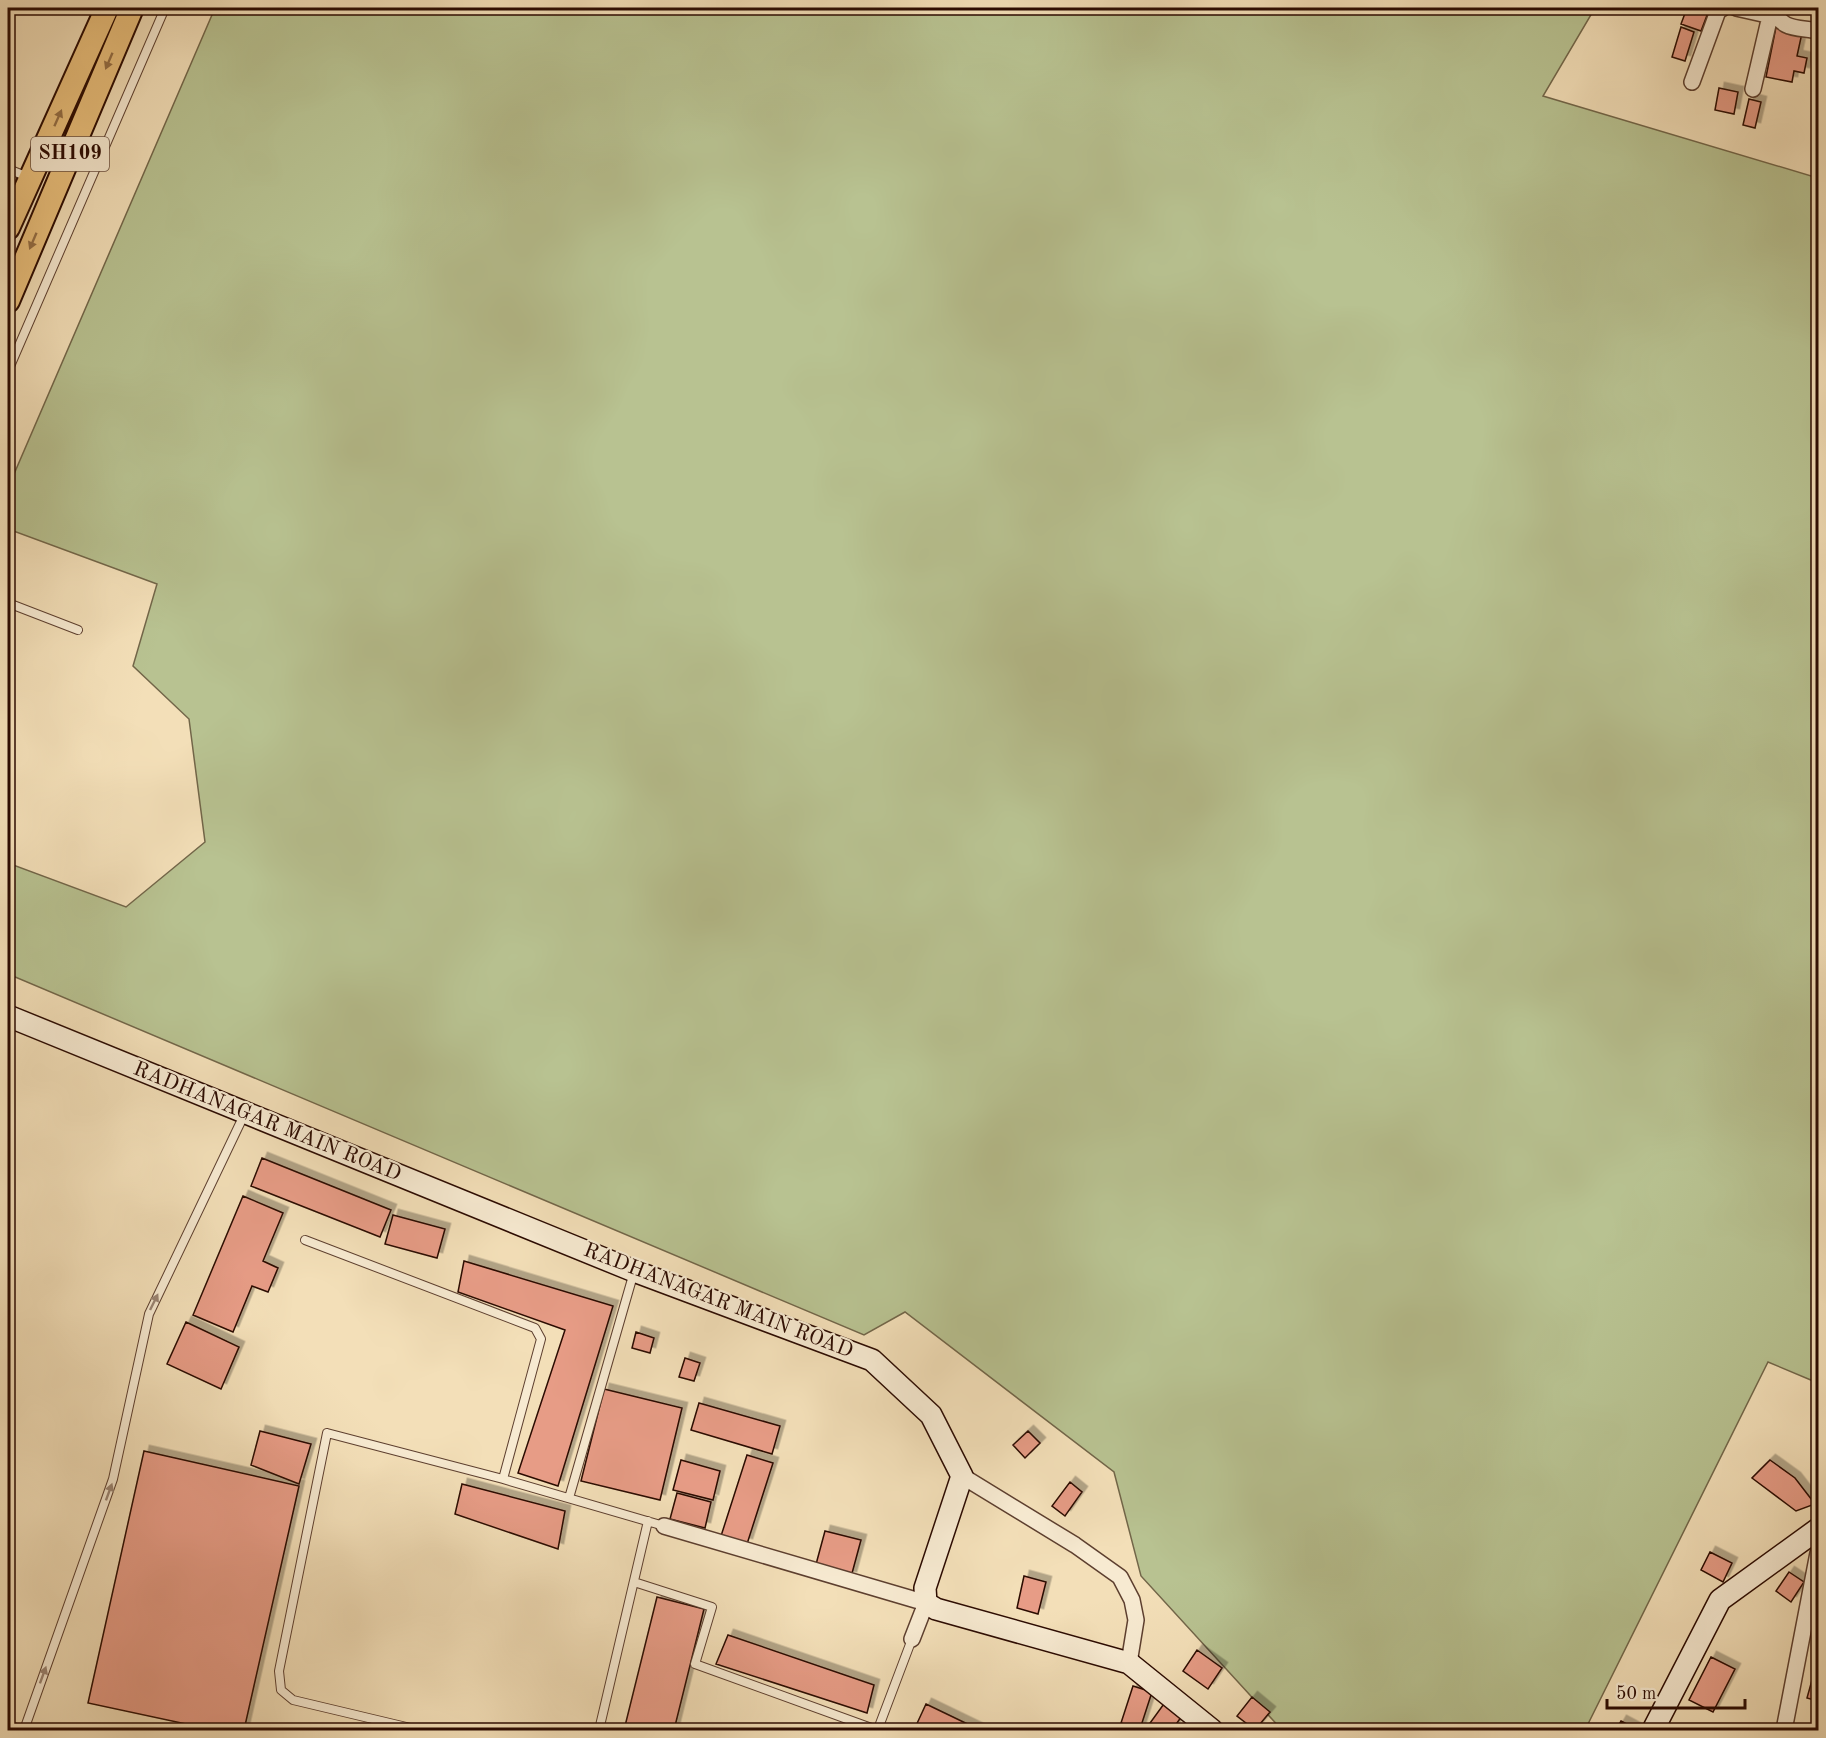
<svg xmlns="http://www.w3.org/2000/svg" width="1826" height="1738" font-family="'Old Standard TT',serif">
<defs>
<filter id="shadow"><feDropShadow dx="5.5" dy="-5.5" stdDeviation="0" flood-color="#0004"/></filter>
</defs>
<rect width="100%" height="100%" fill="#f3dfb8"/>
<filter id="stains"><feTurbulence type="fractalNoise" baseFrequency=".00333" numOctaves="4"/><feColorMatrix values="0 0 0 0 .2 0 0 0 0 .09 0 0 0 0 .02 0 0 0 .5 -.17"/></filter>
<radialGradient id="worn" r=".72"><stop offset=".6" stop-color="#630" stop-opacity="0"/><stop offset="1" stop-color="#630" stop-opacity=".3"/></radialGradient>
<path fill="#b8c291" stroke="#726649" stroke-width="1.5" d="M215 8H1595L1543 96 1818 178V1383L1768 1362 1585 1730H1282L1141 1576 1114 1472 905 1312 864 1335 8 974V863L126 907 205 842 189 719 133 666 157 584 8 529V488Z"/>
<path fill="#e79c86" stroke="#2b0a01" stroke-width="1.5" filter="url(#shadow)" d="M1687 8H1702L1709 10 1701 31 1681 24Z
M1681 27 1694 32 1685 61 1672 57Z
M1776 27 1802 33 1797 56 1807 58 1804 73 1794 71 1792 82 1766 77Z
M1719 88 1738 92 1734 114 1715 110Z
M1749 99 1761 102 1755 128 1743 125Z
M262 1158 391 1210 380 1237 251 1186Z
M243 1196 283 1213 263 1261 278 1268 268 1292 252 1286 233 1332 193 1315Z
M393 1215 445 1229 437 1258 385 1244Z
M464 1261 613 1306 558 1486 518 1473 565 1330 458 1292Z
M186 1322 239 1347 221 1389 167 1364Z
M636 1332 654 1338 650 1353 632 1348Z
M685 1358 700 1363 694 1381 679 1377Z
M604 1389 682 1408 660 1500 581 1481Z
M699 1403 780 1426 772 1454 691 1430Z
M260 1431 311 1444 299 1484 251 1465Z
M1028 1431 1040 1443 1025 1458 1013 1445Z
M144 1451 299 1486 244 1730H214L88 1703Z
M747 1455 773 1463 747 1544 721 1536Z
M681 1460 720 1471 713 1500 673 1490Z
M1770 1460 1795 1478 1815 1504 1796 1511 1752 1478Z
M1070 1482 1082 1492 1065 1516 1052 1506Z
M462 1484 565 1511 558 1549 455 1514Z
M677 1493 711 1502 705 1528 670 1519Z
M825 1531 861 1540 851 1577 815 1568Z
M1710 1552 1732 1563 1723 1582 1701 1570Z
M1789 1572 1804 1582 1791 1602 1776 1591Z
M1024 1576 1046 1582 1038 1614 1017 1608Z
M657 1597 704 1609 674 1730H624Z
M728 1635 874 1685 867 1713 716 1664Z
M1197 1650 1222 1668 1208 1689 1183 1671Z
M1711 1657 1735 1669 1713 1712 1689 1700Z
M1817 1662H1818V1701L1807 1698Z
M1133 1686 1152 1692 1140 1729 1121 1723Z
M1252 1697 1270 1712 1255 1730 1237 1716Z
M1166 1701 1184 1713 1172 1730H1145Z
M926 1704 980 1730H914Z
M1621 1721 1638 1730H1616Z"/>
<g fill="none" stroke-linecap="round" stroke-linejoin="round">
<defs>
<path id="lane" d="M8 169 28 177
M8 371 165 8
M8 603 78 630
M305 1240 535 1328 541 1339 503 1479
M569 1498 634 1272
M634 1582 712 1607 695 1664 877 1730
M8 1725 22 1730
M878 1729 912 1639
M24 1730 113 1479 149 1314 245 1113
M419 1730 293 1700 281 1690 279 1671 327 1433 503 1479 664 1526
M599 1730 648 1521"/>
<path id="street" d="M1736 8 1776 17
M1775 8C1779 31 1799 27 1818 31
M1692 82 1718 11 1723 8
M1753 89 1770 16
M962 1476 1075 1545 1120 1577 1132 1600 1136 1620 1129 1663
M664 1526 926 1603 912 1639
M1784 1730 1818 1553"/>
<path id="secondary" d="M8 1016 634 1271 872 1360 931 1415 962 1476 925 1588 926 1603 936 1609 1129 1663 1212 1730
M1653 1730 1720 1600 1818 1529"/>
<path id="primary" d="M8 228 107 8
M8 301 132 8"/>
</defs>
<use href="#lane" stroke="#5d3f2f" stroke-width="10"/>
<use href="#street" stroke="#5d3f2f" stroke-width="18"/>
<use href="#secondary" stroke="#2b0a01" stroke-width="24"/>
<use href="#primary" stroke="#2b0a01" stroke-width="26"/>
<use href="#lane" stroke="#f7ead1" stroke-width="8"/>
<use href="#street" stroke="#f7ead1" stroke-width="15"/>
<use href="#secondary" stroke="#f7ead1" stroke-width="21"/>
<use href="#primary" stroke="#eac07c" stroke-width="22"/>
</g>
<defs><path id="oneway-solid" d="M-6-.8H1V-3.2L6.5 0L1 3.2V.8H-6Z" transform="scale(1.5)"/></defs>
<g fill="#946e45">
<use href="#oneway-solid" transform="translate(109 61) rotate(113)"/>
<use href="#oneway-solid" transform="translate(58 118) rotate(-66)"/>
<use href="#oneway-solid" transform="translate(33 241) rotate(113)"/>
</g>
<g fill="#9b8573">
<use href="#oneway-solid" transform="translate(154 1302) rotate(-64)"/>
<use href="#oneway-solid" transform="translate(109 1492) rotate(-70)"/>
<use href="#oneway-solid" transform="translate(43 1675) rotate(-70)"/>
</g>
<g text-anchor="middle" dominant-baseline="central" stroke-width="4.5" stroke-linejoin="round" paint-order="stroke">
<rect fill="#f7ead1" stroke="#684d3f" stroke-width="1.5" x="31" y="137" width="78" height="34" rx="4.5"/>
<g font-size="20" font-weight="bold" fill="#2b0a01">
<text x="70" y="154">SH109</text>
</g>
<g font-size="21" fill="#2b0a01" stroke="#f7ead1">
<text transform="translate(267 1122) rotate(22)">RADHANAGAR MAIN ROAD</text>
<text transform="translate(718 1301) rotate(21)">RADHANAGAR MAIN ROAD</text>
</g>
</g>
<rect width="1826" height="1738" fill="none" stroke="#f3dfb8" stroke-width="30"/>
<rect x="9" y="9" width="1808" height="1720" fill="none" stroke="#2b0a01" stroke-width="3"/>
<rect x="15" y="15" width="1796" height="1708" fill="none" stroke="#2b0a01" stroke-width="1.5"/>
<path d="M1607 1699v9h138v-9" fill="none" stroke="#2b0a01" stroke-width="3"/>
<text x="1616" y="1699" font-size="18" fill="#2b0a01" stroke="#f7ead1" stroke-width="4.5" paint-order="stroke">50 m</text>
<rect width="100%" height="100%" filter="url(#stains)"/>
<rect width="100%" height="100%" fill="url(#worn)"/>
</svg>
